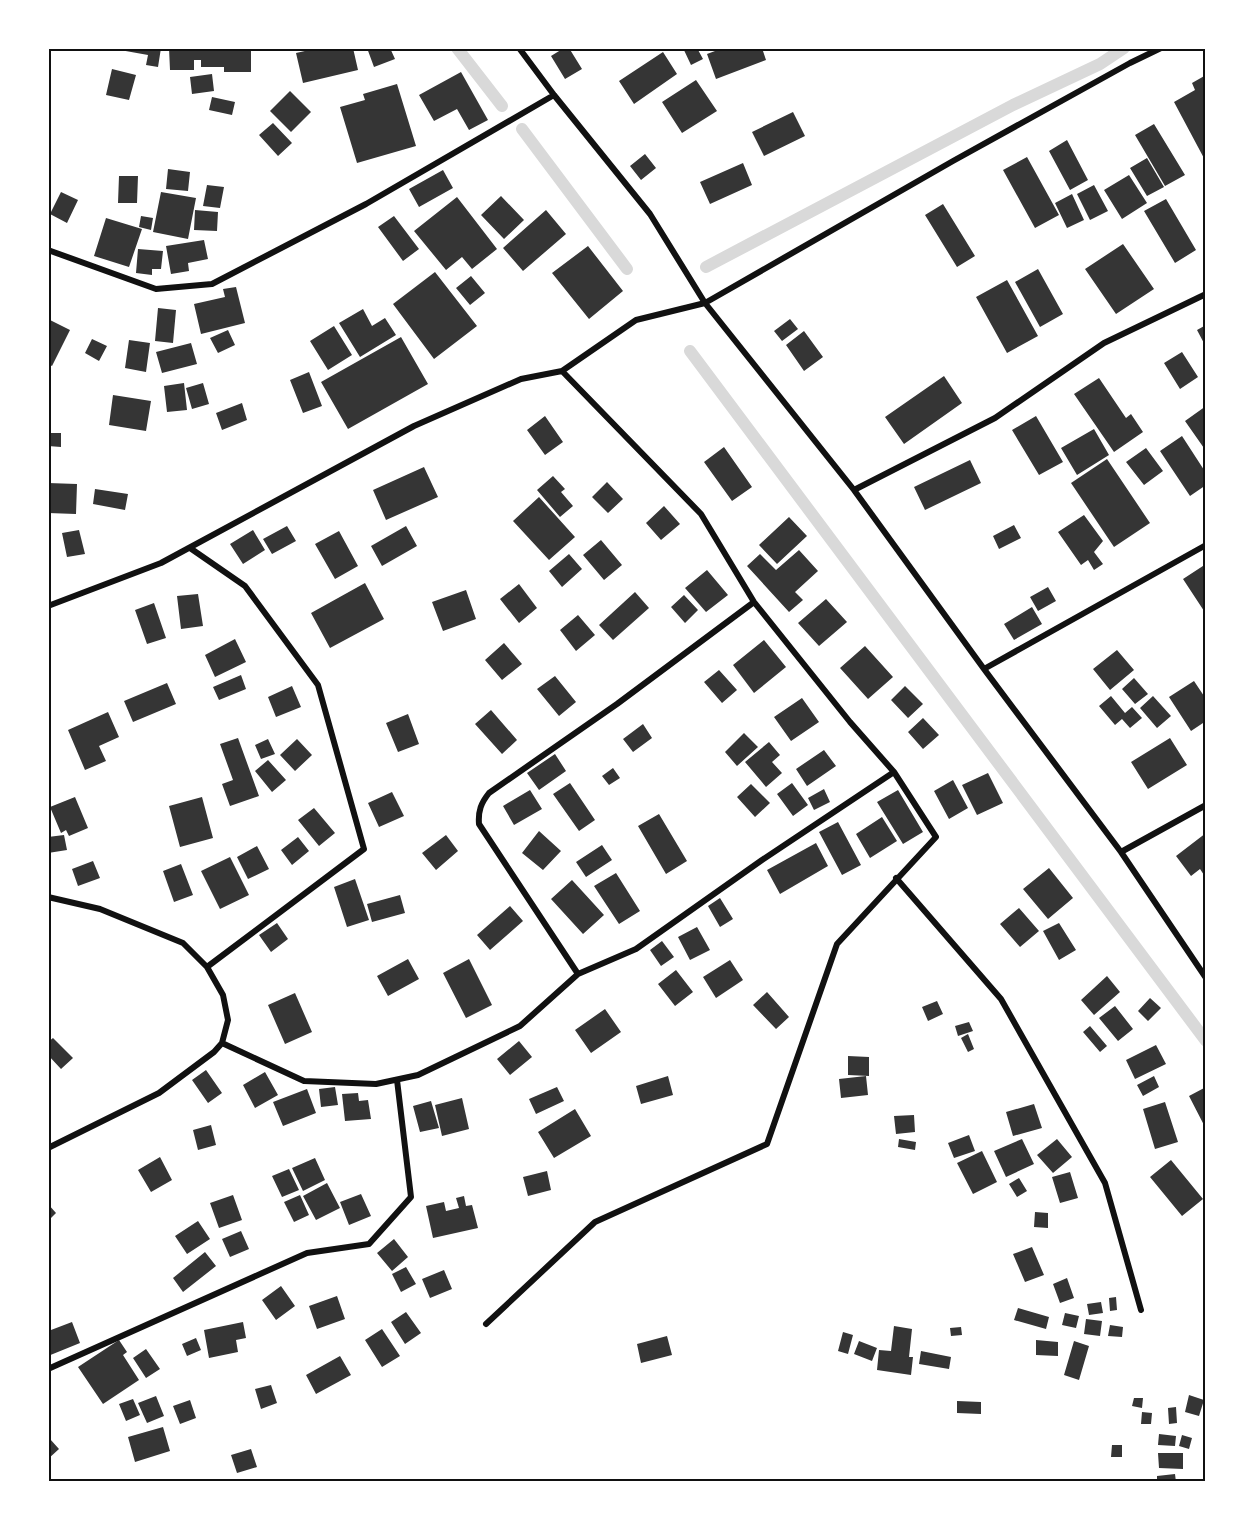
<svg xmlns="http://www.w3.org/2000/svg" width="1254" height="1530" font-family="Jost,sans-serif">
<rect width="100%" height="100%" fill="#fff"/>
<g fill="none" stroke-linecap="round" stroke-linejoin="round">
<path stroke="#d9d9d9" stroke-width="12" d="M457 48 502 106
M522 129 627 269
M706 267 1013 105 1100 64 1124 48
M690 351 1206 1041"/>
</g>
<path fill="#353535" d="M121 48H161L158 67 146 65 148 55 120 50Z
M169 48H251V72H224V67H201V60H194V70H170Z
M318 48H353L358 70 303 83 296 53Z
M367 48H390L395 59 374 67Z
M564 48H569L582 69 565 79 551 56Z
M683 48H697L703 59 691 65Z
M723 48H762L766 60 716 79 707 54Z
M663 52 677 74 634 104 619 81Z
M112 69 136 75 129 100 106 95Z
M461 72 488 120 469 130 457 109 434 121 419 95Z
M212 74 214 91 192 94 190 77Z
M1206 75V162L1174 102 1195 90 1192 83Z
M696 80 717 111 682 133 662 102Z
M397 84 416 146 357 163 340 107 365 100 363 94Z
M290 91 311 112 291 132 270 111Z
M212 97 235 102 232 115 209 110Z
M793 112 805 136 764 156 752 132Z
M273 123 292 143 278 156 259 135Z
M1154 124 1185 175 1165 186 1135 135Z
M1067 140 1088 180 1070 190 1049 151Z
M645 154 656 168 641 180 630 166Z
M1027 157 1059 215 1035 228 1003 170Z
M1147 158 1164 187 1147 196 1130 168Z
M743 163 752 185 710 204 700 182Z
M168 169 190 172 188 191 166 189Z
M443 170 453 188 419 207 409 189Z
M1129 175 1147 203 1122 219 1104 190Z
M119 176H138L137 203H118Z
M207 185 224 187 220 208 203 206Z
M1094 185 1108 211 1090 220 1077 194Z
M61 192 78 200 67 223 50 214Z
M161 192 196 198 188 239 153 232Z
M1072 194 1084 220 1067 228 1055 203Z
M501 196 524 220 504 239 481 215Z
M457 197 497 249 472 269 462 257 446 270 414 231Z
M1166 199 1196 250 1175 263 1144 211Z
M943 204 975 256 957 267 925 215Z
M195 210 218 212 217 231 194 230Z
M546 210 566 234 523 271 503 248Z
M141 216 153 218 151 230 139 227Z
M394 216 419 249 403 261 378 227Z
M106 218 142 229 129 267 94 256Z
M204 240 208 259 188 263 189 271 171 274 166 246Z
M1123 244 1154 289 1116 314 1085 269Z
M588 246 623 291 589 319 552 273Z
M138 249 163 251 161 269H152V275L136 273Z
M1038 269 1063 314 1040 327 1015 282Z
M435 272 477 326 434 359 393 304Z
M471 276 485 293 470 305 456 288Z
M1007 280 1038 336 1007 353 976 297Z
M236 287 245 323 201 334 194 304 225 297 223 289Z
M158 308 176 310 173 343 155 341Z
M363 309 372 326 385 318 396 335 360 357 339 323Z
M48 319 70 330 52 366 48 364Z
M790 319 798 329 782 341 774 331Z
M1206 325V347L1197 330Z
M334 326 352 355 328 370 310 341Z
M228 330 235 345 218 353 210 338Z
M804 331 823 357 804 371 786 345Z
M401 337 428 384 348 429 321 382Z
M92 339 107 346 99 361 85 353Z
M129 340 150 343 146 372 125 368Z
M191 343 197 364 162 373 156 352Z
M1182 352 1198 377 1180 389 1164 363Z
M309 372 322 406 303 413 290 380Z
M944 376 962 403 904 444 885 417Z
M1099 378 1126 418 1131 414 1143 432 1114 452 1074 394Z
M184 383 187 410 167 412 164 386Z
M203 383 209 404 192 409 186 388Z
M113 395 151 401 146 431 109 425Z
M242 403 247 420 222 430 216 413Z
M1206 406V451L1185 421Z
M545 416 563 442 545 455 527 430Z
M1036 416 1063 462 1039 475 1012 430Z
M1094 429 1109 455 1077 475 1061 448Z
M48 433H61V447L48 446Z
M1182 436 1206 473V485L1190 496 1160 451Z
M724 447 752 487 732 501 704 462Z
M1146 448 1163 471 1144 485 1126 462Z
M1107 459 1150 523 1114 547 1071 483Z
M970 460 981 483 925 510 914 487Z
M424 467 438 497 386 520 373 490Z
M553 476 565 489 561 492 573 506 560 517 537 490Z
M607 482 623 499 608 513 592 497Z
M48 483 77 484 76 514 48 513Z
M95 489 128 494 125 510 93 504Z
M539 497 575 537 549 560 513 521Z
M664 506 680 524 661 540 646 523Z
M1084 515 1103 541 1094 552 1103 564 1094 570 1088 560 1081 565 1058 532Z
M789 517 807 536 777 564 759 545Z
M1014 525 1021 538 999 549 993 536Z
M287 526 296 541 272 554 263 539Z
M406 526 417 546 382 566 371 546Z
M79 530 85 554 67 557 62 533Z
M253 530 265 550 243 564 230 544Z
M339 531 358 566 335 579 315 544Z
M601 540 622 565 604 580 583 555Z
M799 550 818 571 795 592 803 600 789 612 747 566 760 554 776 570Z
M569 554 582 569 562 587 549 571Z
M1206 564V614L1183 579Z
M707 570 728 595 706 612 685 588Z
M365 583 384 619 330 648 311 613Z
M519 584 537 608 519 623 500 599Z
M1048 587 1056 601 1038 611 1030 597Z
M466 590 476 619 443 631 432 602Z
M635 592 649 608 613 640 599 625Z
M198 594 203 626 181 629 177 596Z
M684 595 698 610 685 623 671 607Z
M826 599 847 622 819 646 798 623Z
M154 603 166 638 147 644 135 610Z
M1032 607 1042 624 1014 640 1004 624Z
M578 615 595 635 576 651 560 630Z
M235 639 246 662 215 677 205 655Z
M764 640 786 667 754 693 733 665Z
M504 643 522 664 502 680 485 660Z
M865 646 893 677 868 699 840 668Z
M1117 650 1134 670 1110 690 1093 669Z
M719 670 737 690 722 703 704 682Z
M241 675 246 689 219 700 213 687Z
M555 676 576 702 559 716 537 689Z
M1134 678 1148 694 1135 704 1122 689Z
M1194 681 1206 699V721L1191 731 1169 697Z
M167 683 176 704 133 722 124 701Z
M292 686 301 707 276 717 268 697Z
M905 686 923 704 908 718 891 700Z
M1111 696 1125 713 1132 707 1142 718 1130 728 1122 719 1115 725 1099 706Z
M1153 696 1171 716 1157 728 1140 708Z
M802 698 819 722 791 741 774 717Z
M491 710 517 740 502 754 475 724Z
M108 712 119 737 99 746 106 761 85 770 68 730Z
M408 714 419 744 398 752 386 723Z
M923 718 939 735 923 749 908 732Z
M643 724 652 738 633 752 623 739Z
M744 733 758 747 737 766 725 752Z
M238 738 259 796 230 806 222 784 233 780 220 744Z
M1170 738 1187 765 1148 789 1131 762Z
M268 739 275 754 261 759 255 745Z
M297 739 312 755 295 771 280 755Z
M769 742 780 755 772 762 782 773 766 787 745 762Z
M824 750 836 766 807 786 796 769Z
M555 754 566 771 539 790 527 773Z
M268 760 286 780 272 792 255 771Z
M613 768 620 778 609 785 602 776Z
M988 773 1003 803 977 815 962 785Z
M953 780 968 808 949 819 934 791Z
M570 783 595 820 579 831 553 794Z
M792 783 808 805 793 816 777 794Z
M751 784 770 803 755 817 737 797Z
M824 789 830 802 814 810 808 798Z
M530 790 542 809 514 825 503 806Z
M898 790 923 832 903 844 877 802Z
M392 792 404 816 379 827 368 803Z
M75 797 88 828 69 836 66 830 61 833 50 807Z
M202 797 213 838 180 847 169 806Z
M314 808 335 833 319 846 298 820Z
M659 814 687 861 666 874 638 826Z
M882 817 897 841 870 858 856 834Z
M838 822 861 865 842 875 819 832Z
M539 831 561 851 543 870 522 853Z
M1206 833V878L1200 869 1191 876 1176 856Z
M64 835 67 850 48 853V837Z
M446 835 458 851 436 870 422 853Z
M298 837 309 851 292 865 281 850Z
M816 843 828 866 780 894 767 870Z
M602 845 612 860 586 877 576 862Z
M257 846 269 869 248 879 237 857Z
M230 857 249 895 220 909 201 871Z
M93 861 100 878 78 886 72 869Z
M181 864 193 895 174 902 163 871Z
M1049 868 1073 898 1048 919 1023 889Z
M616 873 640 911 619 924 594 886Z
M355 879 369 920 347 927 334 887Z
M572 880 604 915 583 934 551 899Z
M400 895 405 913 372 922 367 904Z
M720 898 733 919 720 927 708 906Z
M510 906 523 921 490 950 477 935Z
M1019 908 1039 931 1020 947 1000 924Z
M277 923 288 939 271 952 259 935Z
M1059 923 1076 950 1059 960 1043 931Z
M697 927 710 950 690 960 678 937Z
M662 941 674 957 661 966 650 950Z
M408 959 419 979 388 996 377 976Z
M469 959 492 1005 466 1018 443 973Z
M730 960 743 980 716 998 703 977Z
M676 970 693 992 675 1006 658 984Z
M1107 976 1120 992 1094 1015 1081 1000Z
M767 992 789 1017 776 1029 753 1005Z
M295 993 312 1032 285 1044 268 1005Z
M1150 998 1161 1008 1148 1021 1138 1011Z
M937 1001 943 1014 928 1021 922 1007Z
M1115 1006 1133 1029 1118 1041 1099 1018Z
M605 1009 621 1032 591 1053 575 1030Z
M969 1022 973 1031 958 1036 955 1026Z
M1090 1026 1107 1046 1100 1052 1083 1032Z
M968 1034 974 1049 968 1052 961 1038Z
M53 1038 73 1058 61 1069 48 1055V1042Z
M519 1041 532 1057 510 1075 497 1059Z
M1156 1045 1166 1064 1135 1079 1126 1060Z
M848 1056 869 1057V1076L848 1075Z
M206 1070 222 1093 208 1103 192 1080Z
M265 1072 278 1095 255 1108 243 1085Z
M668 1076 673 1095 641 1104 636 1086Z
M866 1076 868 1095 841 1098 839 1079Z
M1154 1076 1159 1087 1143 1096 1137 1085Z
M335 1087 338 1105 321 1107 319 1089Z
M557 1087 564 1101 536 1114 529 1099Z
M1206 1087V1129L1189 1096Z
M307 1089 316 1113 283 1126 273 1102Z
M358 1093 359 1101 368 1100 371 1119 345 1121 342 1094Z
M462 1098 469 1129 442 1136 435 1105Z
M431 1101 439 1128 420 1132 413 1106Z
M1165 1102 1178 1142 1155 1149 1143 1109Z
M1034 1104 1042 1128 1013 1136 1006 1112Z
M575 1109 591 1136 554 1158 538 1132Z
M914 1115 915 1132 896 1134 894 1116Z
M211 1125 216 1145 198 1150 193 1130Z
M969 1135 975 1151 954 1158 948 1143Z
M899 1139 916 1142 915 1150 898 1147Z
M1022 1139 1034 1164 1006 1177 994 1151Z
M1057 1139 1072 1157 1053 1173 1037 1155Z
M982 1151 997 1182 973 1194 957 1163Z
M160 1157 172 1180 151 1192 138 1170Z
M315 1158 325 1180 303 1191 292 1168Z
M1171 1160 1203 1199 1182 1216 1150 1177Z
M289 1169 299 1190 282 1197 272 1176Z
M547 1171 551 1190 528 1196 523 1177Z
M1070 1172 1078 1198 1060 1203 1052 1177Z
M1019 1178 1027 1191 1017 1197 1009 1184Z
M327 1183 340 1208 316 1220 303 1196Z
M361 1194 371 1216 349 1225 340 1202Z
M233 1195 242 1220 219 1228 210 1203Z
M300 1195 309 1215 294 1222 284 1202Z
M464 1196 466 1206 472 1205 478 1228 433 1238 426 1206 444 1202 446 1211 459 1208 456 1198Z
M48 1204 56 1213 48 1221Z
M1035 1212 1048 1213V1228L1034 1227Z
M198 1221 210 1239 187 1254 175 1236Z
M241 1231 249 1249 230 1257 222 1239Z
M394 1239 408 1257 392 1271 377 1253Z
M1032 1247 1044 1275 1025 1282 1013 1254Z
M205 1252 216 1266 183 1292 173 1278Z
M406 1267 416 1284 401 1292 392 1274Z
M444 1270 452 1289 430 1298 422 1279Z
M1067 1278 1074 1298 1060 1303 1053 1284Z
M281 1286 295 1306 276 1320 262 1300Z
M337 1296 345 1319 317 1329 309 1306Z
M1116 1297 1117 1310 1110 1311 1109 1298Z
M1101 1302 1103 1313 1089 1315 1087 1304Z
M1018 1308 1049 1317 1046 1329 1014 1320Z
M406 1312 421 1333 405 1344 391 1322Z
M1065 1313 1079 1316 1076 1328 1062 1325Z
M1086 1319 1102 1321 1100 1336 1084 1334Z
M48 1322 51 1330 72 1322 80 1343 48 1356Z
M243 1322 246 1338 236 1340 238 1352 209 1358 204 1330Z
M1110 1325 1123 1327 1122 1337 1108 1336Z
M894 1326 912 1329 909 1357H913L911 1375 877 1370 879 1350 891 1351Z
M961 1327 962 1335 951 1336 950 1328Z
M382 1329 400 1356 382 1367 365 1340Z
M843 1332 853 1335 848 1354 838 1351Z
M667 1336 672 1355 641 1363 637 1344Z
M196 1338 201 1350 187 1356 182 1344Z
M119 1340 127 1352 123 1355 139 1380 103 1404 78 1367Z
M1036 1340 1058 1342V1356L1036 1355Z
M859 1341 877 1348 872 1361 854 1354Z
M1074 1341 1089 1346 1079 1380 1064 1375Z
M146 1349 160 1369 146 1378 133 1358Z
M921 1351 951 1357 949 1369 919 1364Z
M340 1356 351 1375 316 1394 306 1375Z
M271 1385 277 1403 261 1409 255 1389Z
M1189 1395 1204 1400 1199 1416 1185 1412Z
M156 1396 164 1416 147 1423 138 1403Z
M1134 1398H1143L1142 1408 1132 1406Z
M133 1399 140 1415 126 1421 119 1404Z
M190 1400 196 1418 180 1424 173 1406Z
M957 1401 981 1402V1414L957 1413Z
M1176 1407 1177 1423 1169 1424 1168 1408Z
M1142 1412 1152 1413 1151 1424H1141Z
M163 1427 170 1451 135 1462 128 1437Z
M1159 1434 1176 1436 1175 1446 1158 1445Z
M1182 1435 1192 1438 1189 1449 1179 1446Z
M50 1439 59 1449 48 1459V1441Z
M1112 1445H1122V1457H1111Z
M251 1449 257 1467 237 1473 231 1455Z
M1158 1453H1183V1469L1159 1468Z
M1175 1474 1176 1482H1157V1476Z"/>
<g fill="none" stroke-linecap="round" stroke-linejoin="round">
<path stroke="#111" stroke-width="6" d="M519 48 554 95 650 214 705 303 854 490 984 669 1121 852 1206 978
M48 250 156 289 212 284 366 204 554 95
M854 490 995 418 1104 343 1206 294
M190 548 245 586 318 685 364 849 207 967
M48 606 161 563 414 426 521 379 562 371 636 320 705 303 953 161 1130 63 1161 48
M984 669 1206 545
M1121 852 1206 805
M896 878 1001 999 1105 1183 1141 1310
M48 897 100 909 183 943 207 967 223 995 228 1020 222 1043 214 1052 159 1093 48 1148
M578 974 479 824C478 811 481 803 489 793L617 704 754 602
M222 1043 304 1081 376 1084 418 1075 520 1026 578 974 636 949 762 860 894 772
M486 1324 595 1222 767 1144 837 944 936 837 894 772 850 722 754 602 701 514 562 371
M48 1369 307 1253 369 1244 411 1197 397 1080"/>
</g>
<rect width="1254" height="1530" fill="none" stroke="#ffffff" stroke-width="99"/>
<rect x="50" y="50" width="1154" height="1430" fill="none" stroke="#111" stroke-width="2"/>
</svg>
